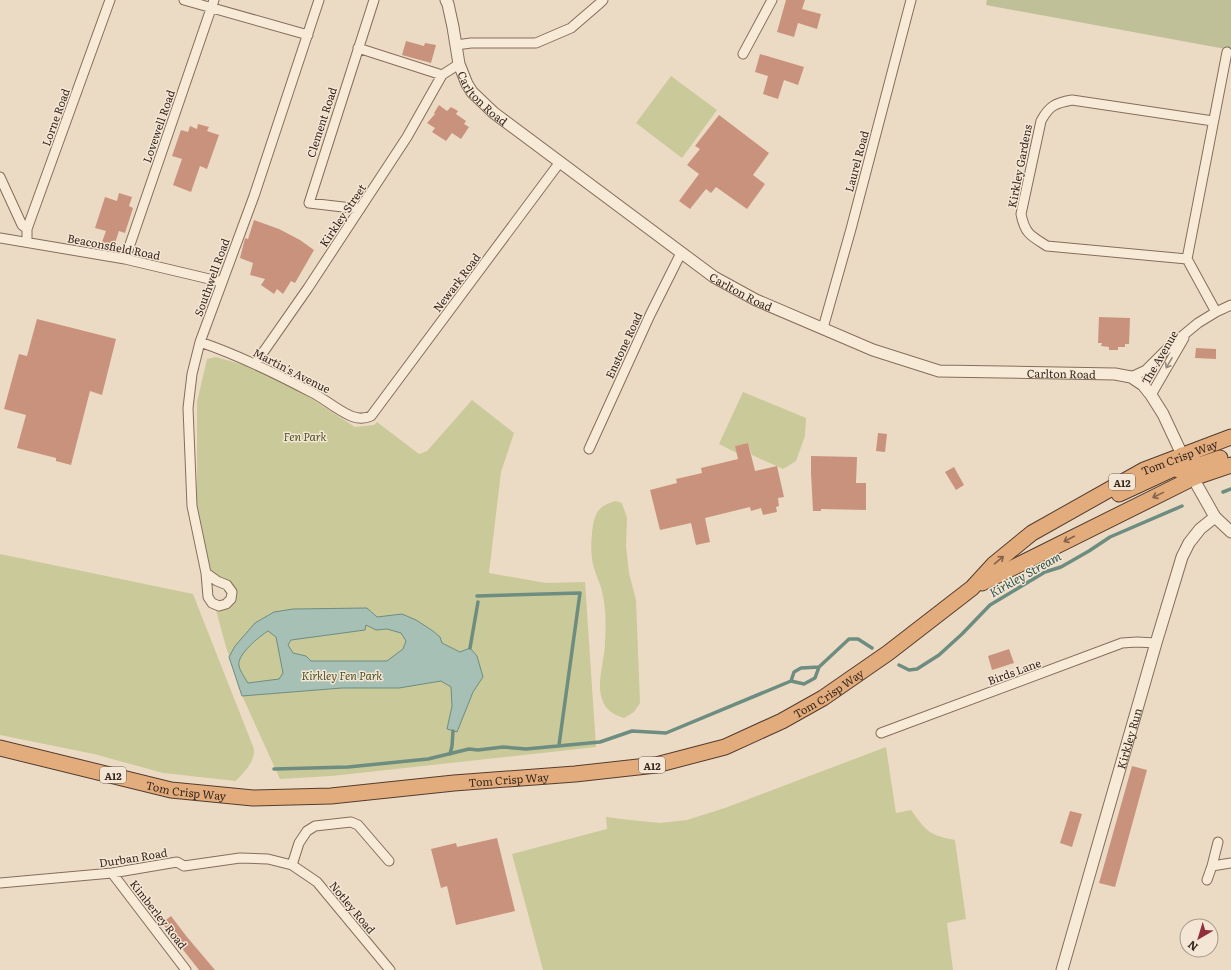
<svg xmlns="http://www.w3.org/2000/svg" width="1231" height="970" font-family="Literata,serif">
<rect width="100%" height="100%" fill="#ecdbc4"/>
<path fill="#cac999" d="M671 76 717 110 682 158 636 123Z
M216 357 244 365 301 392 355 427 374 425 377 422 419 454 427 451 472 400 514 433 501 472 489 573 546 583 585 582 596 747 332 776 280 779 244 700 226 647 216 610 227 609 235 602C237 583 226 579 211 572L197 503V402L207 359Z
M743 392 806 418 805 436 796 461 783 469 752 455 748 443 735 446 737 453 719 444Z
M616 501 622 503 627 518 626 546 629 573 636 600 640 703 634 712 624 718C614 715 605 710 602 699 596 683 605 659 605 642 606 626 606 607 602 591 600 583 596 575 594 568 590 555 591 538 593 525 596 510 601 505 616 501Z
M0 554 193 594 254 749C255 762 244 772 236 781L163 773 94 754 0 735Z
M886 747 896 813 911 810C927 832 929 835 955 840L966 919 947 923 953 970H543L512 854 607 829 606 817 630 820 660 823 687 820 725 808Z"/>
<path fill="#bfbf98" d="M987 0H1231V50L986 5Z"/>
<path fill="#a6c0b5" stroke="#6d8d81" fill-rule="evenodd" d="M367 608 377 617 402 614 416 620 433 631 440 637 442 643 460 652 470 648 477 656 483 677 473 692 457 732 447 729 452 706 451 687 441 681 399 688H342L242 696 229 657 235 646 255 623 274 612 293 609ZM366 625 376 630 387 629 401 633 406 641 403 649 387 661H311L306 656 293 653 288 645 291 640 365 630ZM268 631 276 637 283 673 279 679 248 683C245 678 240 671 239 666 236 655 260 636 268 631Z"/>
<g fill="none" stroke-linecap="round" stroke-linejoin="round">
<path stroke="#6d8d81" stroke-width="3.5" d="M1223 492 1231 489
M477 596 580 593 559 745
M470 648 478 602
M899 665 909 670 917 669 939 655 962 634 990 605 1045 572 1061 567 1089 551 1110 537 1182 506
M791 681 804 684 815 678 819 667
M450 754 452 746 453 731
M274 769 348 767 428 759 469 749 478 750 503 747 526 749 600 742 632 731 666 733 791 681 794 672 801 668 819 667 849 639H858L872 648"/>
</g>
<path fill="#c9927c" d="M786 0H805L802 9 821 14 817 29 798 23 794 37 777 32Z
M406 41 424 46 425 43 436 45 431 63 402 55Z
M760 54 804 67 798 85 784 80 778 99 763 94 768 76 755 72Z
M439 105 447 111 451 107 458 111 456 114 466 121 464 124 469 127 461 139 452 133 446 141 432 132 435 128 427 123 435 114 434 113Z
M719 115 769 153 753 175 765 184 747 209 716 187 711 193 706 189 690 209 679 201 699 174 687 165 700 149 695 146Z
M198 124 209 127 207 131 219 135 207 169 200 166 191 192 173 185 182 159 172 156 181 130 188 132 190 126 197 129Z
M119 193 132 197 129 206 133 208 125 233 119 231 114 246 102 242 106 231 95 228 105 197 117 201Z
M254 220 279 229 300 240 314 250 295 283 291 281 283 294 277 289 274 294 261 285 265 279 250 275 253 263 240 258 245 238 248 239Z
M1099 317 1130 318 1129 344H1125V347H1118V350H1109V347L1101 346 1102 343H1098Z
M37 319 116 339 102 395 90 391 71 465 56 461V458L17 448 26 415 4 409 19 354 27 356Z
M1196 348 1216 349V359L1195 358Z
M878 433 887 434 885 452 876 451Z
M748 443 755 471 777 466 784 497 778 498 779 506 776 507 777 512 763 515 761 508 751 511 750 507 705 518 710 542 696 545 691 523 660 530 650 490 677 483 676 479 702 473 701 468 738 459 735 446Z
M811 456 857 457 856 483H866V510L821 509V511H813L811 473Z
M954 467 964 485 956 490 945 472Z
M1009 649 1014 663 992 670 988 656Z
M1132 766 1147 770 1115 887 1099 883Z
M1070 811 1082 814 1072 847 1060 843Z
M497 838 515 911 456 925 447 886 441 888 431 849 456 843 457 847Z
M171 916 187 937 215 970H199L162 923Z"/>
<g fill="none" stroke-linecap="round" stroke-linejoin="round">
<defs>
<path id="minor" d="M184 0 308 35
M456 45 471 43H536L571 28 600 3 603 0
M358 48 442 75 459 64
M743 54 772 0
M0 177 22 225 27 229
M360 209 309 203 374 0
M0 238 125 259 222 282
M27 242V229L110 0
M125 259 214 0
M1187 259 1047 246C1031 236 1025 234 1021 214L1041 121C1049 106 1055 103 1072 100L1213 121
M1216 312 1187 259 1227 52
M823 328 851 229 911 0
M200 342C238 355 275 373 311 392 325 399 337 410 351 416 358 419 364 419 371 416L560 162
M255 364 308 288 407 137 442 75
M1131 377 1146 370 1169 347 1198 323 1216 312 1231 305
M1151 395 1184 338
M589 449 650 315 681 253
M206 573 217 581 227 585 232 592 231 599 226 604 219 606 212 603 208 597 206 573 192 506 188 408 192 374 200 342 254 196 319 0
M881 733 1122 643 1137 642 1156 643
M292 865 299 843 307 831 315 826 351 822 358 825 389 861
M1212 866 1218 842
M112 873 186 970
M1207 880 1212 866 1231 863
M0 883 112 873 177 862 184 866 240 858 268 859 292 865 317 882 390 970"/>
<g id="tertiary">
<path id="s1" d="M446 0 448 4 453 27 459 64 467 84 472 92 494 113 714 277 756 300 873 350 939 371 1115 374 1131 377 1143 385 1151 395 1163 414 1193 478 1215 517 1231 532"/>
<path id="s2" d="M1062 970 1156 643 1182 557 1189 543 1200 529 1215 517"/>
</g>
<g id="trunk">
<path d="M1182 455 1199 465 1220 458"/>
<path d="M1119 494 1175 468 1193 478"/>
<path d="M982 583 1193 478 1231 465"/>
<path id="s3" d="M0 748 171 790 253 798 331 796 454 783 575 774 656 765 725 747 782 721 823 698 888 653 972 588 994 564 1032 533 1144 470 1231 437"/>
</g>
</defs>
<use href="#minor" stroke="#866d5b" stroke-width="11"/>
<use href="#tertiary" stroke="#866d5b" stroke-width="13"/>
<use href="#trunk" stroke="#543c2f" stroke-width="17"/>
<use href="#minor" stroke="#f7ead7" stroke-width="9"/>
<use href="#tertiary" stroke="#f7ead7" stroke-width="11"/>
<use href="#trunk" stroke="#e3ac7c" stroke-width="15"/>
</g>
<defs><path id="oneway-shaft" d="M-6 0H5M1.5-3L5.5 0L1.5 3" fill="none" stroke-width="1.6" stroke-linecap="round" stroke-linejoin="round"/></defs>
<use stroke="#97887b" href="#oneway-shaft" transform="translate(1169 363) rotate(120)"/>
<g stroke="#846349">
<use href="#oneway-shaft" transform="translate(1158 495) rotate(154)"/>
<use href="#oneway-shaft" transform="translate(1069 539) rotate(153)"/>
<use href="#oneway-shaft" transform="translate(999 560) rotate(-40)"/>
</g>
<g text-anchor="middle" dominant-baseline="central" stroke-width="3" stroke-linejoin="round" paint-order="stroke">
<g fill="#f4e6d4" stroke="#706055" stroke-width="1">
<rect x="1109" y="474" width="26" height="16" rx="3"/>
<rect x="639" y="757" width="26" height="16" rx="3"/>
<rect x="100" y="767" width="26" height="16" rx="3"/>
</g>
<g font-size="10" font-weight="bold" fill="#37271f">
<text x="1122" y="482">A12</text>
<text x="652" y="765">A12</text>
<text x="113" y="775">A12</text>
</g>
<g font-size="11" fill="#37271f" stroke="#f4e6d4">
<text stroke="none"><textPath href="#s1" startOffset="108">Carlton Road</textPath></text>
<text transform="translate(55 117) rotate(-70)">Lorne Road</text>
<text transform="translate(321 122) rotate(-72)">Clement Road</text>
<text transform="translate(158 126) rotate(-71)">Lovewell Road</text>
<text transform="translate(856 161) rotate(-75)">Laurel Road</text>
<text transform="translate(1019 166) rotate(-79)">Kirkley Gardens</text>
<text transform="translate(342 215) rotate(-56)">Kirkley Street</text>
<text transform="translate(114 246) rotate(11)">Beaconsfield Road</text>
<text transform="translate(211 277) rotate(-70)">Southwell Road</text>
<text transform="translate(456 282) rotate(-53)">Newark Road</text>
<text stroke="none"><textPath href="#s1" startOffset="432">Carlton Road</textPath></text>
<text transform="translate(623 345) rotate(-65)">Enstone Road</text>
<text transform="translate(1159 357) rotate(-60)">The Avenue</text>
<text transform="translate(292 370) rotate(27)">Martin's Avenue</text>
<text stroke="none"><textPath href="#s1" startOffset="768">Carlton Road</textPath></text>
<text stroke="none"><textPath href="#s3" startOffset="1277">Tom Crisp Way</textPath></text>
<text transform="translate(1014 671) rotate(-20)">Birds Lane</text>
<text stroke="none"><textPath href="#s3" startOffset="851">Tom Crisp Way</textPath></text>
<text stroke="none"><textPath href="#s2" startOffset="241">Kirkley Run</textPath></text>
<text stroke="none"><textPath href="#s3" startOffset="515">Tom Crisp Way</textPath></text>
<text stroke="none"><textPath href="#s3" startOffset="191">Tom Crisp Way</textPath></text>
<text transform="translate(133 857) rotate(-9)">Durban Road</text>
<text transform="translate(353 907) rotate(50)">Notley Road</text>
<text transform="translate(159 914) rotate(52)">Kimberley Road</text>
</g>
<g font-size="11" font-style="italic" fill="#4d5226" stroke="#f4e6d4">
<text x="305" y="436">Fen Park</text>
<text x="342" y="675">Kirkley Fen Park</text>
</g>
<g font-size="12" font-style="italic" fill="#2f564e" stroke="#f4e6d4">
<text transform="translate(1025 574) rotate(-29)">Kirkley Stream</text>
</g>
</g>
<g transform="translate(1199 938) rotate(218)"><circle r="19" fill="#f4e6d4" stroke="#a89a8c"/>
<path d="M0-3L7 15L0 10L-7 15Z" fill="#932e3c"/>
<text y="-6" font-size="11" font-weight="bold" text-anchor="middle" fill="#37271f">N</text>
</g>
</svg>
